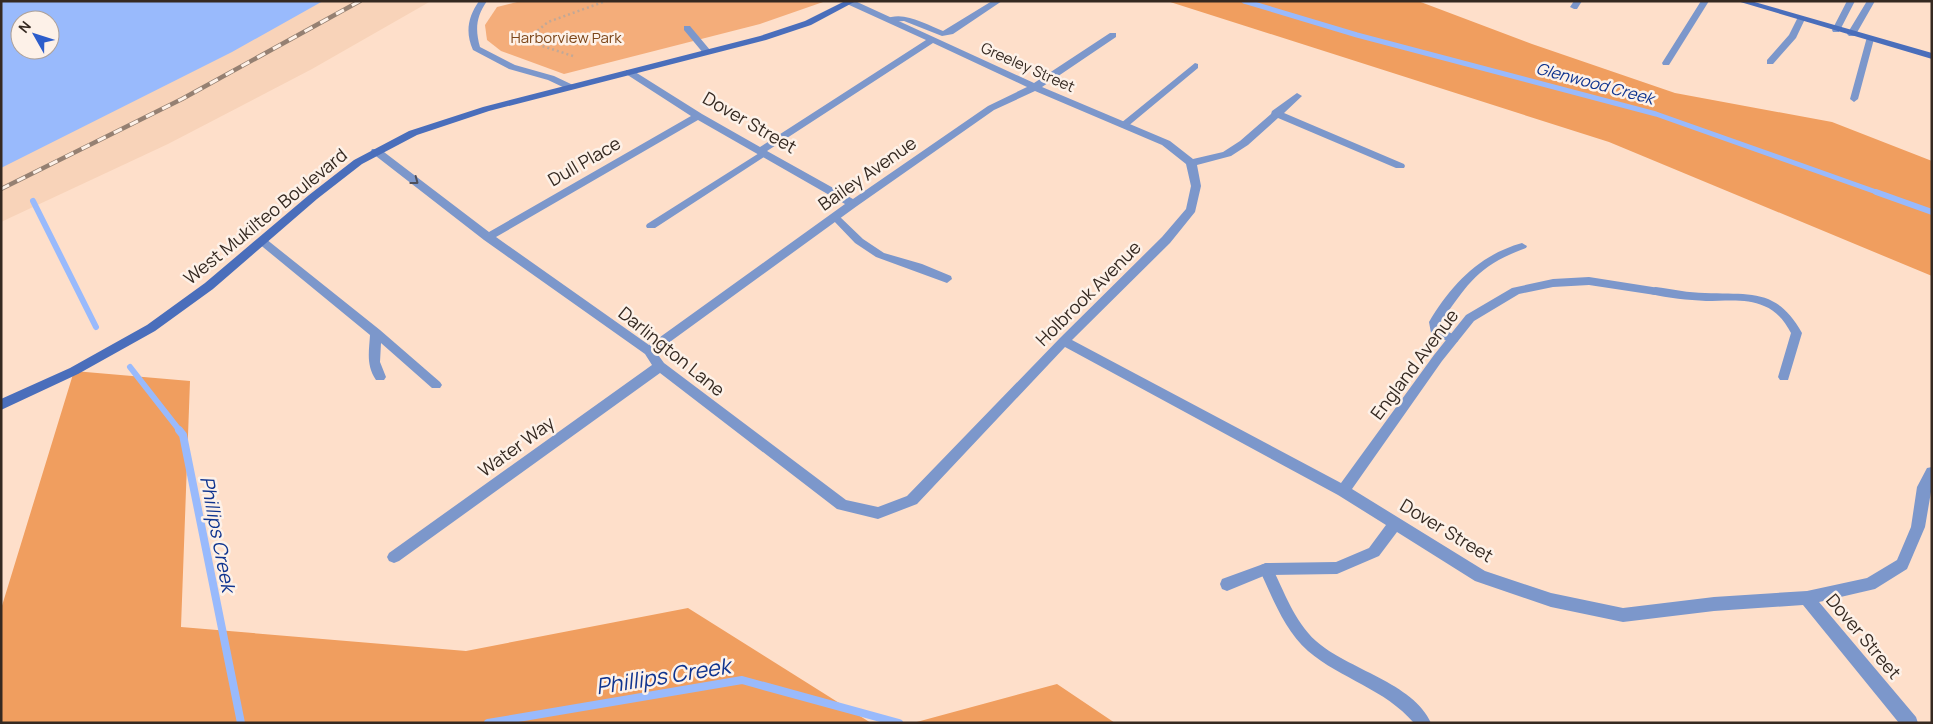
<svg xmlns="http://www.w3.org/2000/svg" width="1933" height="724" font-family="Manrope,sans-serif">
<rect width="100%" height="100%" fill="#fedfca"/>
<path fill="#f8d3b9" d="M311 1H431L312 69 168 144 1 222V158Z"/>
<path fill="#f4ad7a" d="M521 1H826L760 24 564 74 501 51 487 40 485 25 497 7Z"/>
<path fill="#f09e5f" d="M1167 1H1418L1532 44 1675 93 1832 122 1932 161V276L1609 142Z
M74 371 190 381 181 627 466 651 688 608 871 723H1V609Z
M1057 684 1115 723H913Z"/>
<path fill="#99bafc" fill-rule="evenodd" d="M1 1H323L232 52 1 168ZM20 20H50V50H20Z"/>
<g fill="none" stroke-linecap="round" stroke-linejoin="round">
<path stroke="#99bafc" stroke-width="5" d="M1244 1 1357 35 1656 114 1879 193"/>
<path stroke="#99bafc" stroke-width="6" d="M1876 192 1932 212
M33 201 96 327
M130 367 180 431"/>
<path stroke="#99bafc" stroke-width="8" d="M179 430 183 435 241 723
M488 723 742 680 899 723"/>
<path stroke="#c1a897" stroke-width="2.5" stroke-dasharray="2 3" stroke-linecap="butt" d="M573 56 530 42V37L548 22 606 1"/>
<path fill="#7c97cb" fill-rule="evenodd" d="M479 1H487C476 17 475 29 480 47L515 65 554 76 573 85V89H567L548 80 509 69 473 50C465 32 468 17 479 1Z
M992 1H1002L953 34 942 36 904 21 889 22 885 20C901 9 927 25 943 31Z
M1574 1H1582L1577 9H1574L1570 7Z
M1701 1H1709L1669 65H1663L1662 63Z
M1847 1H1855L1839 32H1833L1832 30Z
M684 26H690L710 50V54H704L684 30Z
M1867 37 1874 39 1858 99 1854 102 1850 99Z
M1195 63 1198 64V68L1127 127H1121V123Z
M764 150 769 153 767 155 655 228H647L646 226 647 224Z
M835 214 838 215 863 239 884 253 922 264 951 276 952 279 947 283 876 257 855 243 832 219 830 217 832 215Z
M262 238 266 239 380 330 440 382 442 385 440 388H432L381 343 380 362 386 377 384 380H376C366 365 369 352 370 335L258 243 257 241 258 239Z
M1522 243 1527 246 1526 248C1477 266 1469 283 1440 323V328L1457 336 1459 339 1457 342H1449L1431 333 1429 322C1451 285 1479 255 1522 243Z
M1655 287C1672 289 1689 293 1705 293 1751 295 1777 288 1802 333L1788 380H1780L1778 377 1791 333C1785 322 1777 311 1764 306 1747 298 1725 301 1706 301 1688 300 1668 298 1651 294L1650 291Z
M1266 563 1271 565C1284 591 1294 621 1316 641 1347 669 1414 683 1431 723H1414C1385 689 1341 679 1308 651 1284 630 1272 596 1259 569L1261 565Z"/>
<path fill="#7c97cb" fill-rule="evenodd" d="M846 1H855L1034 83 1110 33H1116V37L1042 87 1170 141 1193 159 1223 152 1240 141 1271 114 1272 111 1297 93 1302 96 1284 113 1404 164 1405 166 1404 168H1396L1278 118 1248 145 1231 156 1197 165 1201 186 1195 212 1170 243 1072 340 1341 483 1434 355 1466 315 1512 288 1553 279 1589 277 1659 288 1661 291 1655 295 1589 285 1553 287 1519 294 1474 321 1442 361 1352 489 1485 571 1551 593 1623 608 1714 597 1807 591 1867 578 1897 560 1911 527 1917 487 1927 468 1932 467V486L1925 527 1907 569 1875 589 1819 602 1916 717 1918 723H1899L1803 605 1714 611 1623 622 1551 607 1475 581 1397 532 1379 556 1337 574 1266 575 1227 591 1222 589 1220 584 1222 579 1266 563 1336 562 1369 548 1386 525 1338 495 1065 347 917 504 878 519 837 509 660 373 399 561 394 563 389 561 387 557 389 553 652 365 645 354 484 240 372 153 371 151 372 149H380L489 232 691 116 626 74V70H632L702 114 760 147 926 40 847 4ZM933 43 1027 87 988 106 853 199 767 151ZM1035 91 1162 145 1186 164 1191 186 1186 209 1162 237 1060 338 907 496 878 507 846 500 664 363 656 352 857 206 994 110ZM698 120 845 204 649 345 496 237Z
M1867 1H1875L1855 36H1849L1847 34Z
M1801 16 1805 19 1796 38 1773 64H1767V60L1789 35 1797 19Z"/>
<path fill="#4a6ebb" fill-rule="evenodd" d="M845 1H856L811 25 766 40 489 111 417 135 362 164 317 199 213 289 155 331 78 374 1 410V399L70 368 147 325 205 283 309 195 354 160 409 131 483 107 760 36 805 21Z
M1737 1H1751L1932 53V59Z"/>
<defs>
<path id="rail" d="M1 189 182 99 360 1"/>
</defs>
<use href="#rail" stroke="#958072" stroke-width="4.5"/>
<use href="#rail" stroke="#fdf1e8" stroke-width="3" stroke-dasharray="9" stroke-linecap="butt"/>
</g>
<defs><path id="oneway-chevron" d="M-2-3.5L2.5 0L-2 3.5" fill="none" stroke-width="1.6" stroke-linecap="round" stroke-linejoin="round" transform="scale(1.25)"/></defs>
<use stroke="#4e505c" href="#oneway-chevron" transform="translate(415 181) rotate(37)"/>
<g text-anchor="middle" dominant-baseline="central" stroke-width="5" stroke-linejoin="round" paint-order="stroke">
<g font-size="15" fill="#7c4619" stroke="#fdf1e8">
<text x="566" y="37">Harborview Park</text>
</g>
<g font-size="15" fill="#352921" stroke="#fdf1e8">
<text transform="translate(1028 67) rotate(24)">Greeley Street</text>
</g>
<g font-size="16" font-style="italic" fill="#0f348f" stroke="#fdf1e8">
<text transform="translate(1595 83) rotate(15)">Glenwood Creek</text>
</g>
<g font-size="18" fill="#352921" stroke="#fdf1e8">
<text transform="translate(750 122) rotate(30)">Dover Street</text>
<text transform="translate(584 161) rotate(-30)">Dull Place</text>
<text transform="translate(867 173) rotate(-35)">Bailey Avenue</text>
<text transform="translate(265 216) rotate(-39)">West Mukilteo Boulevard</text>
<text transform="translate(1088 293) rotate(-45)">Holbrook Avenue</text>
<text transform="translate(672 351) rotate(39)">Darlington Lane</text>
<text transform="translate(1414 364) rotate(-53)">England Avenue</text>
<text transform="translate(516 446) rotate(-36)">Water Way</text>
<text transform="translate(1447 530) rotate(31)">Dover Street</text>
<text transform="translate(1864 636) rotate(50)">Dover Street</text>
</g>
<g font-size="19" font-style="italic" fill="#0f348f" stroke="#fdf1e8">
<text transform="translate(218 534) rotate(79)">Phillips Creek</text>
</g>
<g font-size="22" font-style="italic" fill="#0f348f" stroke="#fdf1e8">
<text transform="translate(663 676) rotate(-9)">Phillips Creek</text>
</g>
</g>
<rect width="1933" height="724" fill="none" stroke="#352921" stroke-width="5"/>
<g transform="translate(35 35) rotate(309)"><circle r="24" fill="#fdf1e8" stroke="#ada198"/>
<path d="M0-4L9 19L0 12L-9 19Z" fill="#2c5dcb"/>
<text y="-8" font-size="14" font-weight="bold" text-anchor="middle" fill="#352921">N</text>
</g>
</svg>
